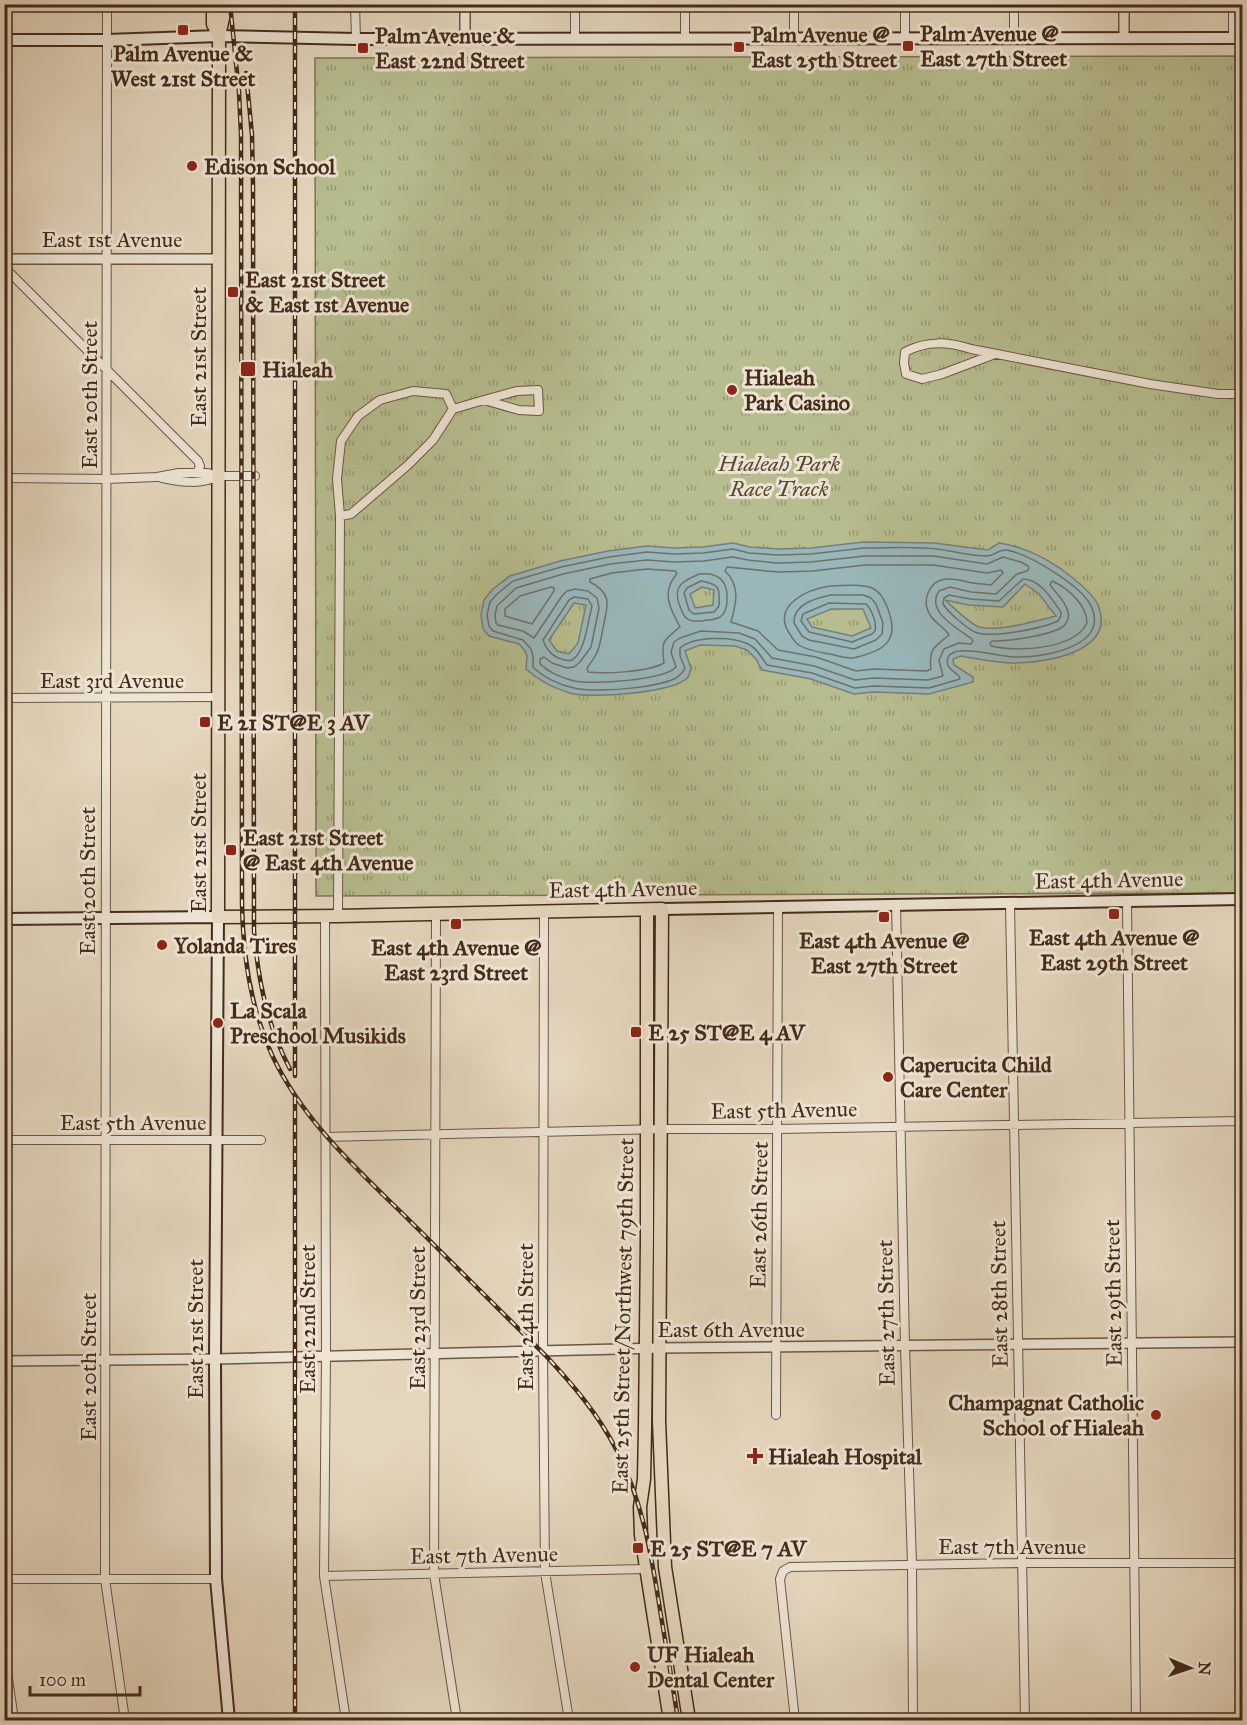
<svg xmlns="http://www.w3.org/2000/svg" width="1247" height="1725" font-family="'IM FELL Great Primer',serif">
<defs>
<pattern id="park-tufts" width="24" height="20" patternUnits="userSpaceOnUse" patternTransform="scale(1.5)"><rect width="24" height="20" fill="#b7bd8f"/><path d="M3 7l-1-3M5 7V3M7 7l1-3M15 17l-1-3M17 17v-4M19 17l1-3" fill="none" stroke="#979a74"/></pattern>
</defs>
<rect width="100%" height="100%" fill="#e4d6bd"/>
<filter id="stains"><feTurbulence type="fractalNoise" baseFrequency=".00333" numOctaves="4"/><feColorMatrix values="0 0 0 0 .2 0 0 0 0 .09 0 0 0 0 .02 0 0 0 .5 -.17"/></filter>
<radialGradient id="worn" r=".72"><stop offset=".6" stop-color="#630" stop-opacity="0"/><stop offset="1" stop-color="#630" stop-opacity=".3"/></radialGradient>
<path fill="url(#park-tufts)" stroke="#7e7455" stroke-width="1.5" d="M1242 56V893L316 896 315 58Z"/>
<path fill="#99b7bb" stroke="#777f7b" stroke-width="1.5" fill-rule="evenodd" d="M864 542 934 543 988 550 999 543C1026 547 1052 561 1073 578 1081 585 1093 594 1098 605 1117 652 1047 662 1016 663 998 663 979 659 961 656L953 659 954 665 973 677V682L929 694 874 692 854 694 811 679 762 670 756 659 747 650 735 646 700 645 685 651 691 668C690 671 690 674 688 677 675 693 590 699 570 693 553 688 539 681 526 669L527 656 525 651 519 644 489 636 483 629 481 615 484 600 493 589 510 576 560 561 608 551 647 546 674 548 703 547 733 543 750 547 778 549 811 548ZM1025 584 1039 594 1056 616C1036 621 999 632 979 627 970 624 953 607 945 600L968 605 1003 607ZM702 587 714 590 713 605 695 608 690 594ZM574 603 586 605 578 643 569 654 557 651 549 640ZM831 609H863L871 628 852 636 812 627 807 619Z"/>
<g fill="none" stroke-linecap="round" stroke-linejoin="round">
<path stroke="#6f716b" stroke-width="1.5" d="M864 548C888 548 913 546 937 549 953 551 970 556 986 556 995 556 998 549 1007 550 1030 555 1083 586 1092 608 1108 648 1040 658 1014 657 998 656 974 649 960 651 955 651 951 653 948 657 945 667 952 670 959 676L960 679 929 688 874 686 855 688 812 673 767 665C761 657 757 648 748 644 732 636 694 636 680 648V656L685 668C683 673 680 675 676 678 657 688 595 693 574 688 559 685 543 677 533 667V656L531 649 523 640 493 631 489 626 487 615 490 602 497 594 513 581 561 567 609 557 647 552 674 554 703 553 733 549 749 553 778 555 811 554Z
M865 556H933L987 564 1003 557 1021 562 1028 566 1029 568 1027 571 1017 574 996 594 971 592 950 587 939 591C925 611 958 629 972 639L973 641 971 644 959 643 944 649 939 660 943 676 928 680 874 678 855 680 814 666 772 658 755 639 739 633 701 631 680 638 674 642 671 652 676 667C665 680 592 685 574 681 563 678 548 672 540 664V659L544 657 552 663 567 668 574 667 580 662 591 647 599 608 597 598 588 591 575 589 567 591 562 596 534 638 523 631 498 625 496 623 495 615 497 606 516 588 563 574 610 564 647 560 674 562 704 561 732 557 748 560 776 563 811 562Z
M865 565H933L987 573 1001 570 1003 573 991 585C985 584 979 584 973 583 956 580 937 572 928 593 925 600 926 608 930 615 935 623 944 627 949 635 936 646 928 648 931 669L927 671 874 669 856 671 816 657 778 650 758 631 731 622C736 604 741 586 725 571L727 567 778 572 813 571Z
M647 569 675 571 677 573C675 577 671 581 670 585 664 600 674 615 680 627 663 641 661 640 664 663 648 672 606 674 588 672L587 668C600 651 599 648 603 628 607 607 614 594 590 582V579L612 573Z
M699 574C719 572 728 581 727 600 727 607 726 613 720 617 715 620 708 620 702 621 696 621 690 622 685 617 682 613 681 608 679 604 673 586 683 581 699 574Z
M1023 579C1040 579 1052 599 1061 612V616L1058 621C1043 628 990 639 975 632 966 628 948 612 943 604L944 598 949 595 970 599 999 601Z
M701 581C720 584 720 588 719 606L714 612 694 614 689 610 684 593 687 588Z
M1052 581C1068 588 1087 605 1087 623 1074 650 1016 652 991 646L990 643 992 641C1009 641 1046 636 1061 628 1066 625 1070 618 1068 612 1067 603 1056 593 1050 585Z
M830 586C843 586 860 583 872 588 881 592 884 600 888 609 899 639 887 650 857 657 849 660 839 656 830 654 820 652 808 651 799 645 794 642 791 636 788 631 773 604 809 589 830 586Z
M551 587 554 588V591L532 624 505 616V609L520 596Z
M831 595H863L871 598 876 604 883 623 882 634 876 640 854 649 809 640 802 636 794 623C793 604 816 598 831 595Z
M574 597 588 599 592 606C588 620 585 653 572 660 568 662 562 659 558 658 551 655 545 647 543 640L569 600Z
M829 603 866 604C872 610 877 623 875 631L872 634 852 642 809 632 801 621 803 614Z"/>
<defs>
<path id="minor" d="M107 4 105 1579 125 1720
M355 4 356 39
M575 4V38
M685 4V38
M905 4V38
M1014 4V38
M1233 4V38
M794 38V4
M4 267 198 461 200 466 197 473
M995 354 942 374 922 379 906 374 904 363 905 352C928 340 948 342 971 349L1150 384 1218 394H1242
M453 409 484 400 519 410 539 411 538 390 517 391 484 400
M4 478 106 479 157 477 179 473H208L219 476H255
M162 478C182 482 201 485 219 476
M4 698 219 697
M1127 901 1136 1720
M1010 903 1025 1720
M896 904 905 1346 912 1564 913 1720
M544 912 543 1352 545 1572 569 1720
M436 914 434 1574 457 1720
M325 916 326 1356 324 1576 346 1720
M338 916 340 516 337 479 341 441 358 416 380 400 413 391 446 394 453 409 433 440 408 465 351 514 340 516
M325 1137 662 1129H778L1242 1121
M4 1140H261
M776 1415 778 907
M324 1576 646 1569
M4 1579H216
M4 1651 14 1720
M795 1720 780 1579 783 1571 790 1567 1022 1563H1242"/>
<path id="tertiary" d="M465 4V38
M1124 4V38
M4 259H219
M4 1361 215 1359 660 1348 1242 1342"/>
<path id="secondary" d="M4 40H107L219 36 356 39 1242 38
M662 909 1242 899
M4 919 218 917 215 1359 216 1579 229 1720"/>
<path id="primary" d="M213 4V24L219 36
M224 4 223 18 219 36 218 917 338 916 662 909 659 1421 665 1567 689 1720
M647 910V1239L645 1428 644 1479 640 1507 641 1535 670 1720"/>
</defs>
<use href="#minor" stroke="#6d5644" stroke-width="10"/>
<use href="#tertiary" stroke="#6d5644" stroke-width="12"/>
<use href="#secondary" stroke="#452b1b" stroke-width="14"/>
<use href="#primary" stroke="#452b1b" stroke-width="15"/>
<use href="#minor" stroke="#ede4d4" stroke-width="8"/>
<use href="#tertiary" stroke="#ede4d4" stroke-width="9"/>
<use href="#secondary" stroke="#ede4d4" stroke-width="10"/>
<use href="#primary" stroke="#e4d6bd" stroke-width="12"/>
<defs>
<path id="rail" d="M230 4 239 92 241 135 242 904C243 956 250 1007 272 1055 303 1121 357 1169 408 1219 454 1265 501 1311 547 1357 573 1385 598 1414 616 1449 643 1501 652 1558 661 1616 667 1651 673 1686 678 1720
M295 4V1076
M246 73 252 135 253 185 254 931C258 980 267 1025 290 1069
M295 1720V1097"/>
</defs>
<use href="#rail" stroke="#452b1b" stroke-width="4.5"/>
<use href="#rail" stroke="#ede4d4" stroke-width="2" stroke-dasharray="7" stroke-linecap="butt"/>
</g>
<g fill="#8f2418" stroke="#ede4d4" stroke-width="2">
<rect x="177" y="24" width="12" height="12" rx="3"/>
<rect x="902" y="40" width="12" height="12" rx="3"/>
<rect x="733" y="41" width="12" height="12" rx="3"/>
<rect x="357" y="42" width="12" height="12" rx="3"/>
<circle cx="192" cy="166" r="6"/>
<rect x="227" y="286" width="12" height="12" rx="3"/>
<rect x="240" y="361" width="16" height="16" rx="3"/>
<circle cx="732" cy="390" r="6"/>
<rect x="199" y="716" width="12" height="12" rx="3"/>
<rect x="225" y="844" width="12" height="12" rx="3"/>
<rect x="1108" y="908" width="12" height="12" rx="3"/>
<rect x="878" y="911" width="12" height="12" rx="3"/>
<rect x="450" y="918" width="12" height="12" rx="3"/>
<circle cx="162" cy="945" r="6"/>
<circle cx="218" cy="1023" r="6"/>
<rect x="630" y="1026" width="12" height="12" rx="3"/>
<circle cx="888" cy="1077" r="6"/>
<circle cx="1156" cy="1415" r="6"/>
<path d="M752 1447h6v6h6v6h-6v6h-6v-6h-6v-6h6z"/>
<rect x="632" y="1542" width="12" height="12" rx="3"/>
<circle cx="635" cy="1667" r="6"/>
</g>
<g text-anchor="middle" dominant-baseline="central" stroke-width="6" stroke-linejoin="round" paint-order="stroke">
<g font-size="22" font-weight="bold" fill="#452b1b" stroke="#ede4d4" text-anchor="start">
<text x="920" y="33">Palm Avenue @<tspan x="920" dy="25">East 27th Street</tspan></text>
<text x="751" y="34">Palm Avenue @<tspan x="751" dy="25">East 25th Street</tspan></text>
<text x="375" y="35">Palm Avenue &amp;<tspan x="375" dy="25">East 22nd Street</tspan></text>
<text x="183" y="53" text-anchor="middle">Palm Avenue &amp;<tspan x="183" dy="25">West 21st Street</tspan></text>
<text x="204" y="166">Edison School</text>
<text x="245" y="279">East 21st Street<tspan x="245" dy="25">&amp; East 1st Avenue</tspan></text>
<text x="262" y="369">Hialeah</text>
<text x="744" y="377">Hialeah<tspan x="744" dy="25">Park Casino</tspan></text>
<text x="217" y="722">E 21 ST@E 3 AV</text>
<text x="243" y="837">East 21st Street<tspan x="243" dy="25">@ East 4th Avenue</tspan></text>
<text x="1114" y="937" text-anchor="middle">East 4th Avenue @<tspan x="1114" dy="25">East 29th Street</tspan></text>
<text x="884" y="940" text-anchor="middle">East 4th Avenue @<tspan x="884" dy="25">East 27th Street</tspan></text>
<text x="174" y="945">Yolanda Tires</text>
<text x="456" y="947" text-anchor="middle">East 4th Avenue @<tspan x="456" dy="25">East 23rd Street</tspan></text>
<text x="230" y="1010">La Scala<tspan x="230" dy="25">Preschool Musikids</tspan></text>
<text x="648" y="1032">E 25 ST@E 4 AV</text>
<text x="900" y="1064">Caperucita Child<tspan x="900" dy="25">Care Center</tspan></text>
<text x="1144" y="1402" text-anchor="end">Champagnat Catholic<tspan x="1144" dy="25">School of Hialeah</tspan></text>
<text x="768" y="1456">Hialeah Hospital</text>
<text x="650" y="1548">E 25 ST@E 7 AV</text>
<text x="647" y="1654">UF Hialeah<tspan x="647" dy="25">Dental Center</tspan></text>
</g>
<g font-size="22" fill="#452b1b" stroke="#ede4d4">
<text x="112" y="239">East 1st Avenue</text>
<text transform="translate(198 357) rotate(-90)">East 21st Street</text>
<text transform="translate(89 395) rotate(-90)">East 20th Street</text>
<text x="112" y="680">East 3rd Avenue</text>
<text transform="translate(198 843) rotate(-90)">East 21st Street</text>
<text transform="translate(1109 880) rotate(-1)">East 4th Avenue</text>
<text transform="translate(87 881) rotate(-90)">East 20th Street</text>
<text transform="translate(623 889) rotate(-1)">East 4th Avenue</text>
<text transform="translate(784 1110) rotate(-1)">East 5th Avenue</text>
<text x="133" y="1122">East 5th Avenue</text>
<text transform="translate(759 1215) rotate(-89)">East 26th Street</text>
<text transform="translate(1113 1293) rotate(-91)">East 29th Street</text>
<text transform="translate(999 1294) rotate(-91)">East 28th Street</text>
<text transform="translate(886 1313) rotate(-91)">East 27th Street</text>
<text transform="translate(623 1316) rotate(-89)">East 25th Street/Northwest 79th Street</text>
<text transform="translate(525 1317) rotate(-90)">East 24th Street</text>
<text transform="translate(417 1318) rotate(-90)">East 23rd Street</text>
<text transform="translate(307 1319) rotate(-90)">East 22nd Street</text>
<text transform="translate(195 1329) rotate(-90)">East 21st Street</text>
<text x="731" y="1329">East 6th Avenue</text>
<text transform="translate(88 1367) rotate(-90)">East 20th Street</text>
<text x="1012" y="1546">East 7th Avenue</text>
<text transform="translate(484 1555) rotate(-1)">East 7th Avenue</text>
</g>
<g font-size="22" font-style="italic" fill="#5c4832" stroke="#ede4d4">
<text x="779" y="463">Hialeah Park<tspan x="779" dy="25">Race Track</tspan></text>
</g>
</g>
<rect width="1247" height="1725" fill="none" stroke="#e4d6bd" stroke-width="24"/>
<rect x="6" y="6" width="1235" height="1713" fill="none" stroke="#452b1b" stroke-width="3"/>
<rect x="12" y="12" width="1223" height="1701" fill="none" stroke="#452b1b" stroke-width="1.5"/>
<g transform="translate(1190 1668) rotate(92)" stroke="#ede4d4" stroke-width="4.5" paint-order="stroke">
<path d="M0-4.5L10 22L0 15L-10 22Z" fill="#452b1b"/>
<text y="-9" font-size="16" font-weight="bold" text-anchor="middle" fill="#452b1b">N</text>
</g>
<path d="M30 1686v9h110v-9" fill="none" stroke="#452b1b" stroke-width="3"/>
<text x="39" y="1686" font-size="18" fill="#452b1b" stroke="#ede4d4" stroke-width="4.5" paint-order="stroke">100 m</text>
<rect width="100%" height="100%" filter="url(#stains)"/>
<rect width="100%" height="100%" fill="url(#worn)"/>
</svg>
